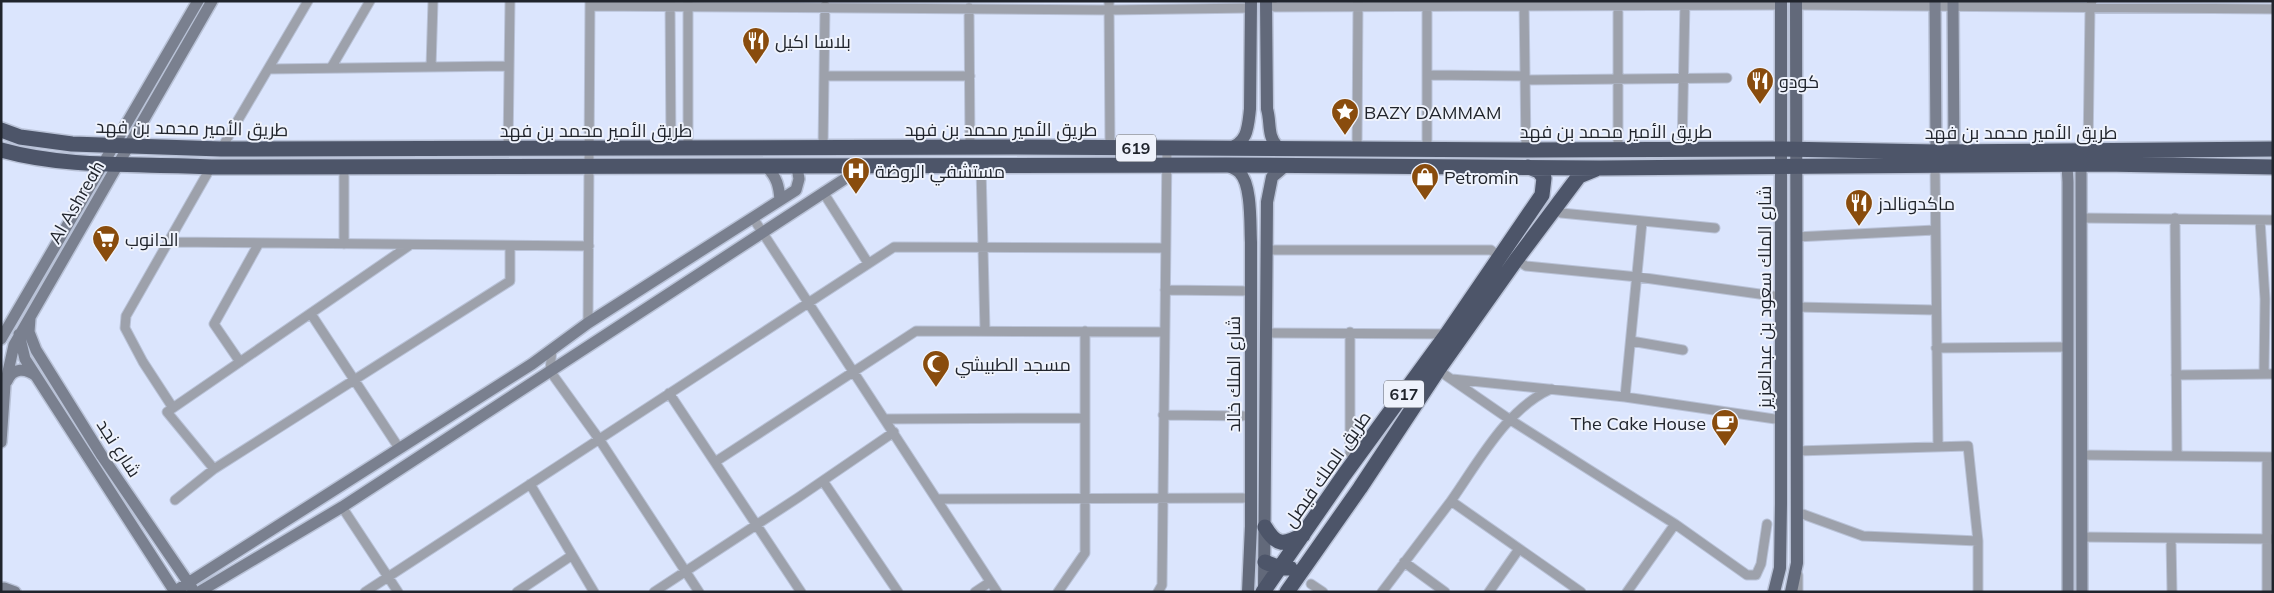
<svg xmlns="http://www.w3.org/2000/svg" width="2274" height="593" font-family="Mulish,Cairo,sans-serif">
<rect width="100%" height="100%" fill="#dbe5fd"/>
<g fill="none" stroke-linecap="round" stroke-linejoin="round">
<defs>
<path id="street" d="M670 1 671 149
M1109 1 1110 148
M1269 1 1275 7 1781 5
M1524 1 1526 150
M1796 5 2273 9
M590 6 1109 10 1251 8
M969 8 970 147
M431 67 433 1
M331 68 370 1
M269 69 509 66
M1427 75 1525 76
M824 76H970
M1525 80 1727 78
M823 148 825 6
M221 149 308 1
M508 149 510 1
M688 149V1
M1357 149 1358 1
M1427 149V1
M1618 149V1
M1682 150 1685 1
M2088 151 2090 8 2092 1
M1935 165 1938 446
M344 167V244
M981 167 985 331
M823 192 868 263
M1561 213 1715 228
M753 218 997 592
M2082 218 2273 220
M2175 218 2177 456
M2260 220 2265 299 2264 374
M1796 237 1935 230
M168 242 589 246
M1266 250H1491L1500 257
M1516 260 1526 266 1638 277 1781 297
M1165 290 1251 291
M1796 307 1935 310
M311 314 399 448
M588 323 590 1
M1350 332V453L1356 459
M1266 333 1447 334
M1631 341 1683 350
M1936 348 2068 347
M552 349 550 371 599 439 699 592
M240 362 214 324 259 243
M1438 370 1509 419 1675 524 1747 575H1756L1761 564 1767 524
M2176 375 2273 374
M1452 379 1625 397 1782 420
M1551 389C1506 409 1478 463 1451 501L1581 592
M669 393 801 592
M1625 397 1642 222
M173 408 143 362 125 328 126 316 211 167
M1163 415 1251 416
M885 419 1085 418
M1796 451 1968 446 1978 541V592
M2082 455 2273 457
M715 462 916 331 1164 332
M214 469 167 412 410 245
M823 481 898 592
M530 484 594 592
M937 499 1251 498
M175 500 214 469 510 281V246
M342 507 398 592
M1797 512 1863 536 1978 541
M2082 537 2273 539
M2171 539 2172 592
M1404 562 1445 592
M1798 575V592
M1311 584 1323 592
M365 592 894 247 1165 248
M517 592 571 556
M654 592 799 497 894 432
M975 592 990 582
M1058 592 1085 553V331
M1158 592 1162 585 1167 148
M1382 592 1451 501
M1489 592 1519 549
M1627 592 1675 524
M2267 592V457"/>
<path id="secondary" d="M1935 1 1936 152
M1953 1 1954 152
M2067 165 2068 182V592
M2081 166 2082 592
M767 167C777 178 779 186 780 200
M30 318 29 332 36 350 102 456 192 588
M19 334 25 359 175 592
M1 339 198 1
M7 381C13 367 26 368 36 376
M1 442 5 385 14 345 212 1
M4 588 15 592
M174 592 532 364 588 323 796 190 799 179 797 167
M199 592 342 507 863 167"/>
<path id="primary" d="M1266 1 1267 109C1271 122 1267 136 1277 146L1284 149
M1228 148C1248 144 1248 126 1250 109L1251 1
M1226 165C1231 167 1237 169 1240 173 1252 185 1250 226 1251 242V526L1248 592
M1264 592 1267 202 1272 177 1285 166
M1774 592 1780 568 1781 504V1
M1791 592 1797 563 1796 1"/>
<path id="highway" d="M1 130 20 137 72 144 221 149 1011 147 1526 150 1782 149 1936 152 2273 149
M1 150C69 169 142 163 211 167L1226 165 1600 168 2102 164 2273 167
M1265 527C1277 547 1284 545 1303 535
M1265 562 1280 568H1290
M1263 592 1344 475 1447 334 1542 195 1544 178 1539 171 1528 167
M1287 592 1360 488 1438 370 1516 260 1579 176 1596 169"/>
</defs>
<use href="#street" stroke="#b9c2d7" stroke-width="11"/>
<use href="#secondary" stroke="#b9c2d7" stroke-width="14"/>
<use href="#primary" stroke="#b9c2d7" stroke-width="15"/>
<use href="#highway" stroke="#b9c2d7" stroke-width="18"/>
<use href="#street" stroke="#9da1ab" stroke-width="9"/>
<use href="#secondary" stroke="#7a808f" stroke-width="11"/>
<use href="#primary" stroke="#62697a" stroke-width="12"/>
<use href="#highway" stroke="#4d5569" stroke-width="15"/>
</g>
<defs>
<symbol id="restaurant-pin" viewBox="-11 -11 22 30"><path d="M0 17L-7.5 6A9.5 9.5 0 1 1 7.5 6Z" fill="#894c0d" stroke="#eef2fc"/><path d="M-5-6h1v4h1v-4h1v4h1v-4h1v5L-1.5 .5V6h-2V.5L-5-1ZM5-6V6H3V1.5H1.5Q1.5-4 5-6Z" fill="#fff"/></symbol>
<symbol id="sight-pin" viewBox="-11 -11 22 30"><path d="M0 17L-7.5 6A9.5 9.5 0 1 1 7.5 6Z" fill="#894c0d" stroke="#eef2fc"/><path d="M0-6L1.8-2.2L6-1.7L2.9 1.2L3.7 5.4L0 3.3L-3.7 5.4L-2.9 1.2L-6-1.7L-1.8-2.2Z" fill="#fff"/></symbol>
<symbol id="hospital-pin" viewBox="-11 -11 22 30"><path d="M0 17L-7.5 6A9.5 9.5 0 1 1 7.5 6Z" fill="#894c0d" stroke="#eef2fc"/><path d="M-5-5h3v3.5h4V-5h3V5h-3V1.5h-4V5h-3Z" fill="#fff"/></symbol>
<symbol id="shop-pin" viewBox="-11 -11 22 30"><path d="M0 17L-7.5 6A9.5 9.5 0 1 1 7.5 6Z" fill="#894c0d" stroke="#eef2fc"/><path d="M-5-2.5h2.3a2.7 3.5 0 0 1 5.4 0H5L5.5 6h-11ZM-1.5-2.5h3a1.5 2.3 0 0 0-3 0Z" fill="#fff"/></symbol>
<symbol id="supermarket-pin" viewBox="-11 -11 22 30"><path d="M0 17L-7.5 6A9.5 9.5 0 1 1 7.5 6Z" fill="#894c0d" stroke="#eef2fc"/><path d="M-6-5.5h2.5l.6 2H6L4.5 2H-2.5L-4.4-4H-6ZM-1.5 3.2a1.3 1.3 0 1 0 .1 0ZM3 3.2a1.3 1.3 0 1 0 .1 0Z" fill="#fff"/></symbol>
<symbol id="mosque-pin" viewBox="-11 -11 22 30"><path d="M0 17L-7.5 6A9.5 9.5 0 1 1 7.5 6Z" fill="#894c0d" stroke="#eef2fc"/><path d="M3.5-4.9A6 6 0 1 0 3.5 4.9A5 5 0 1 1 3.5-4.9Z" fill="#fff"/></symbol>
<symbol id="cafe-pin" viewBox="-11 -11 22 30"><path d="M0 17L-7.5 6A9.5 9.5 0 1 1 7.5 6Z" fill="#894c0d" stroke="#eef2fc"/><path d="M-5.5-4.5H6V0H3Q3 3.5 0 3.5H-2.5Q-5.5 3.5-5.5 0ZM3-3.2v2h1.7v-2ZM-6 4.5H4V6H-6Z" fill="#fff"/></symbol>
</defs>
<g fill-rule="evenodd">
<use href="#restaurant-pin" x="740" y="25" width="32" height="43"/>
<use href="#restaurant-pin" x="1744" y="65" width="32" height="43"/>
<use href="#sight-pin" x="1329" y="96" width="32" height="43"/>
<use href="#hospital-pin" x="840" y="155" width="32" height="43"/>
<use href="#shop-pin" x="1409" y="161" width="32" height="43"/>
<use href="#restaurant-pin" x="1843" y="187" width="32" height="43"/>
<use href="#supermarket-pin" x="90" y="223" width="32" height="43"/>
<use href="#mosque-pin" x="920" y="348" width="32" height="43"/>
<use href="#cafe-pin" x="1709" y="407" width="32" height="43"/>
</g>
<g text-anchor="middle" dominant-baseline="central" stroke-width="4" stroke-linejoin="round" paint-order="stroke">
<g fill="#eef2fc" stroke="#5e626a" stroke-width="1">
<rect x="1116" y="134.5" width="40" height="27" rx="4"/>
<rect x="1384" y="380.5" width="40" height="27" rx="4"/>
</g>
<g font-size="16" font-weight="bold" fill="#20242c">
<text x="1136" y="148">619</text>
<text x="1404" y="394">617</text>
</g>
<g font-size="18" fill="#20242c" stroke="#eef2fc" text-anchor="start">
<text x="775" y="41">بلاسا اكيل</text>
<text x="1779" y="81">كودو</text>
<text x="1364" y="112">BAZY DAMMAM</text>
<text x="875" y="171">مستشفي الروضة</text>
<text x="1444" y="177">Petromin</text>
<text x="1878" y="203">ماكدونالدز</text>
<text x="125" y="239">الدانوب</text>
<text x="955" y="364">مسجد الطبيشي</text>
<text x="1706" y="423" text-anchor="end">The Cake House</text>
</g>
<g font-size="18" fill="#20242c" stroke="#eef2fc">
<text transform="translate(192 128) rotate(1)">طريق الأمير محمد بن فهد</text>
<text x="1001" y="129">طريق الأمير محمد بن فهد</text>
<text x="596" y="130">طريق الأمير محمد بن فهد</text>
<text x="1616" y="131">طريق الأمير محمد بن فهد</text>
<text x="2021" y="132">طريق الأمير محمد بن فهد</text>
<text transform="translate(76 202) rotate(-60)">Al Ashreah</text>
<text transform="translate(1764 297) rotate(-90)">شارع الملك سعود بن عبدالعزيز</text>
<text transform="translate(1233 374) rotate(-90)">شارع الملك خالد</text>
<text transform="translate(119 448) rotate(57)">شارع نجد</text>
<text transform="translate(1327 469) rotate(-55)">طريق الملك فيصل</text>
</g>
</g>
<rect width="2274" height="593" fill="none" stroke="#20242c" stroke-width="5"/>
</svg>
